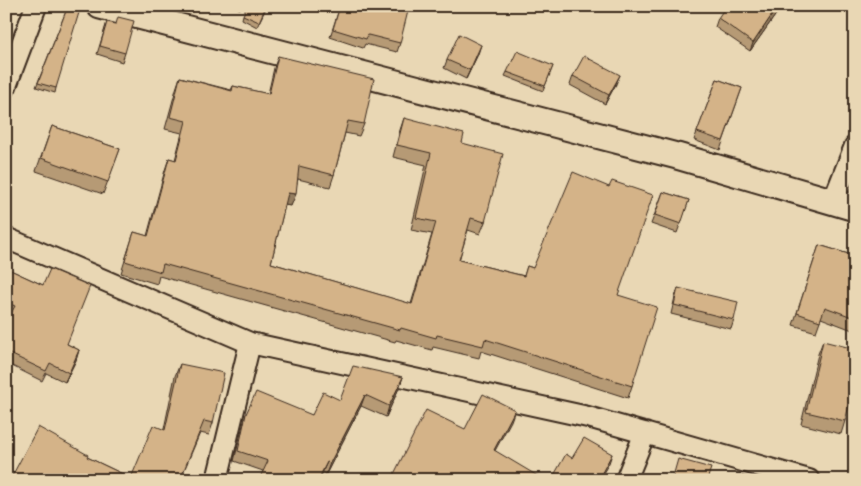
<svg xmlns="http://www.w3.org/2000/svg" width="861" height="486" font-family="Kalam,sans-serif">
<rect width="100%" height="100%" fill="#e9d7b4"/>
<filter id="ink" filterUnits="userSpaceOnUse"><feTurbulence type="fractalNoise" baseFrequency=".02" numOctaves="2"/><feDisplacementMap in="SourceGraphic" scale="10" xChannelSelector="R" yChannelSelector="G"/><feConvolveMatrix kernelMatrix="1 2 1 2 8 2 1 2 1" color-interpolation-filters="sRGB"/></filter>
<g filter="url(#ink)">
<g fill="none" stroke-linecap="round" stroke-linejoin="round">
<defs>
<path id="minor" d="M6 86 36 6
M833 202 855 146
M6 238 250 343 588 417 809 480
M217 480 250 343
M626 480 645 433"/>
<path id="tertiary" d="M100 6 677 156 855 208"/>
</defs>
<use href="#minor" stroke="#3b2a1e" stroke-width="24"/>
<use href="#tertiary" stroke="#3b2a1e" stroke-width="29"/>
<use href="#minor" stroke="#e9d7b4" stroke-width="20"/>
<use href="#tertiary" stroke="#e9d7b4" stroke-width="25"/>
</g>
<path fill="#b69a75" stroke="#3b2a1e" d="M68 6 56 88 55 93 36 87Z
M234 6H241L240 9Z
M267 6 257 27 242 19 243 15Z
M305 6H321L319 11Z
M340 6H393L400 43 397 52 365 44 363 48 330 37Z
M777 13 750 51 715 27 718 18Z
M107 22 125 53 122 62 97 54Z
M478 54 466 79 444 68 447 60Z
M278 56 364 124 359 136 345 133 334 175 330 187 298 179 291 206 285 205 271 263 411 304 432 234 411 230 426 165 393 157 400 130 404 118 462 143 485 222 480 234 468 230 459 260 524 276 527 266 618 295 632 386 628 398 481 351 479 358 433 347 432 350 396 340 395 342 159 276 157 284 121 273 134 232 147 236 165 170 169 158 175 160 182 133 165 129 176 89 180 77 231 90 233 86 268 94 274 68Z
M553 66 543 91 505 76 507 72Z
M573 76 616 84 605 104 570 85Z
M717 79 742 88 720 150 694 140Z
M52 126 120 149 103 194 36 171Z
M663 192 689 200 677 233 651 224Z
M819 245 855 256V331L821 318 816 332 793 325Z
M6 268 43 285 67 344 79 350 76 360 65 382 46 373 42 381 6 363V322L10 315 6 313Z
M678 288 734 320 731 329 671 314 675 297Z
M823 341 845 421 841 434 801 424 818 354Z
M180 364 213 423 209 435 200 433 180 480H10L87 457 131 478 164 429 175 376Z
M403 377 399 388 386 417 361 406 326 474 323 472 319 480H259L263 471 234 461 243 425 246 414 312 415 340 400Z"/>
<path fill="#947d5f" stroke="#3b2a1e" d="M778 6H779L777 13 750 51 753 43Z
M481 45 478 54 466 79 470 70Z
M620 75 616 84 605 104 609 95Z
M288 193 296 194 291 206 284 205Z
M79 350 76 360 65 382 69 373Z
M403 377 399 388 386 417 389 406Z
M365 395 361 406 326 474 330 463Z
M515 410 511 421 490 460 494 450Z
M612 454 609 463 599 480H598Z
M327 462 319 480H318Z"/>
<path fill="#d4b388" stroke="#3b2a1e" d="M68 6H81L56 88 38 83Z
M247 6H266L259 22 243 15Z
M340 6H393L408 11 400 43 368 35 366 39 333 29Z
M726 6H778L753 43 718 18Z
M118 17 134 21 125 53 100 46 107 22 116 24Z
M459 34 481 45 470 70 447 60Z
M517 51 553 66 545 86 507 72Z
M278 56 374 79 364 124 348 121 334 175 299 166 296 194 288 193 271 263 412 304 436 222 416 218 431 153 397 145 404 118 464 134 462 143 503 154 485 222 471 218 459 260 524 276 527 266 533 268 573 172 609 187 612 181 653 195 618 295 657 307 632 386 485 339 483 346 437 335 436 338 401 328 400 330 163 264 161 272 125 261 134 232 148 236 169 158 176 160 186 121 170 117 180 77 232 91 233 86 269 94Z
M584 56 620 75 609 95 573 76Z
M717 79 742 88 723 141 697 132Z
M52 126 120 149 108 182 41 158Z
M663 192 689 200 681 224 655 215Z
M819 245 855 256V318L825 307 820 321 797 313Z
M6 268 43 285 50 269 90 286 67 344 79 350 69 373 50 363 46 371 6 352V322L15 306 6 302Z
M678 288 738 302 734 320 674 305Z
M823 341 855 349V383L845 421 806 412Z
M180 364 224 373 213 423 204 421 180 480H10L38 427 88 455 87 457 131 478 153 425 165 430Z
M353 366 403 377 389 406 365 395 330 463 327 462 318 480H259L268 461 238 451 246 414 256 392 312 415 323 392 340 400Z
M483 394 515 410 494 450 541 478V480H391L426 410 465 429Z
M584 438 612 454 598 480H559L553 477 566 454 572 458Z
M678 459 711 468 707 480H672Z
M742 476 765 480H742Z"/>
</g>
<rect width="861" height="486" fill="none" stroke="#e9d7b4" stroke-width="25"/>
<rect x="12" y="12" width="836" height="461" fill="none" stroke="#3b2a1e" stroke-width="2" filter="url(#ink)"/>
</svg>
